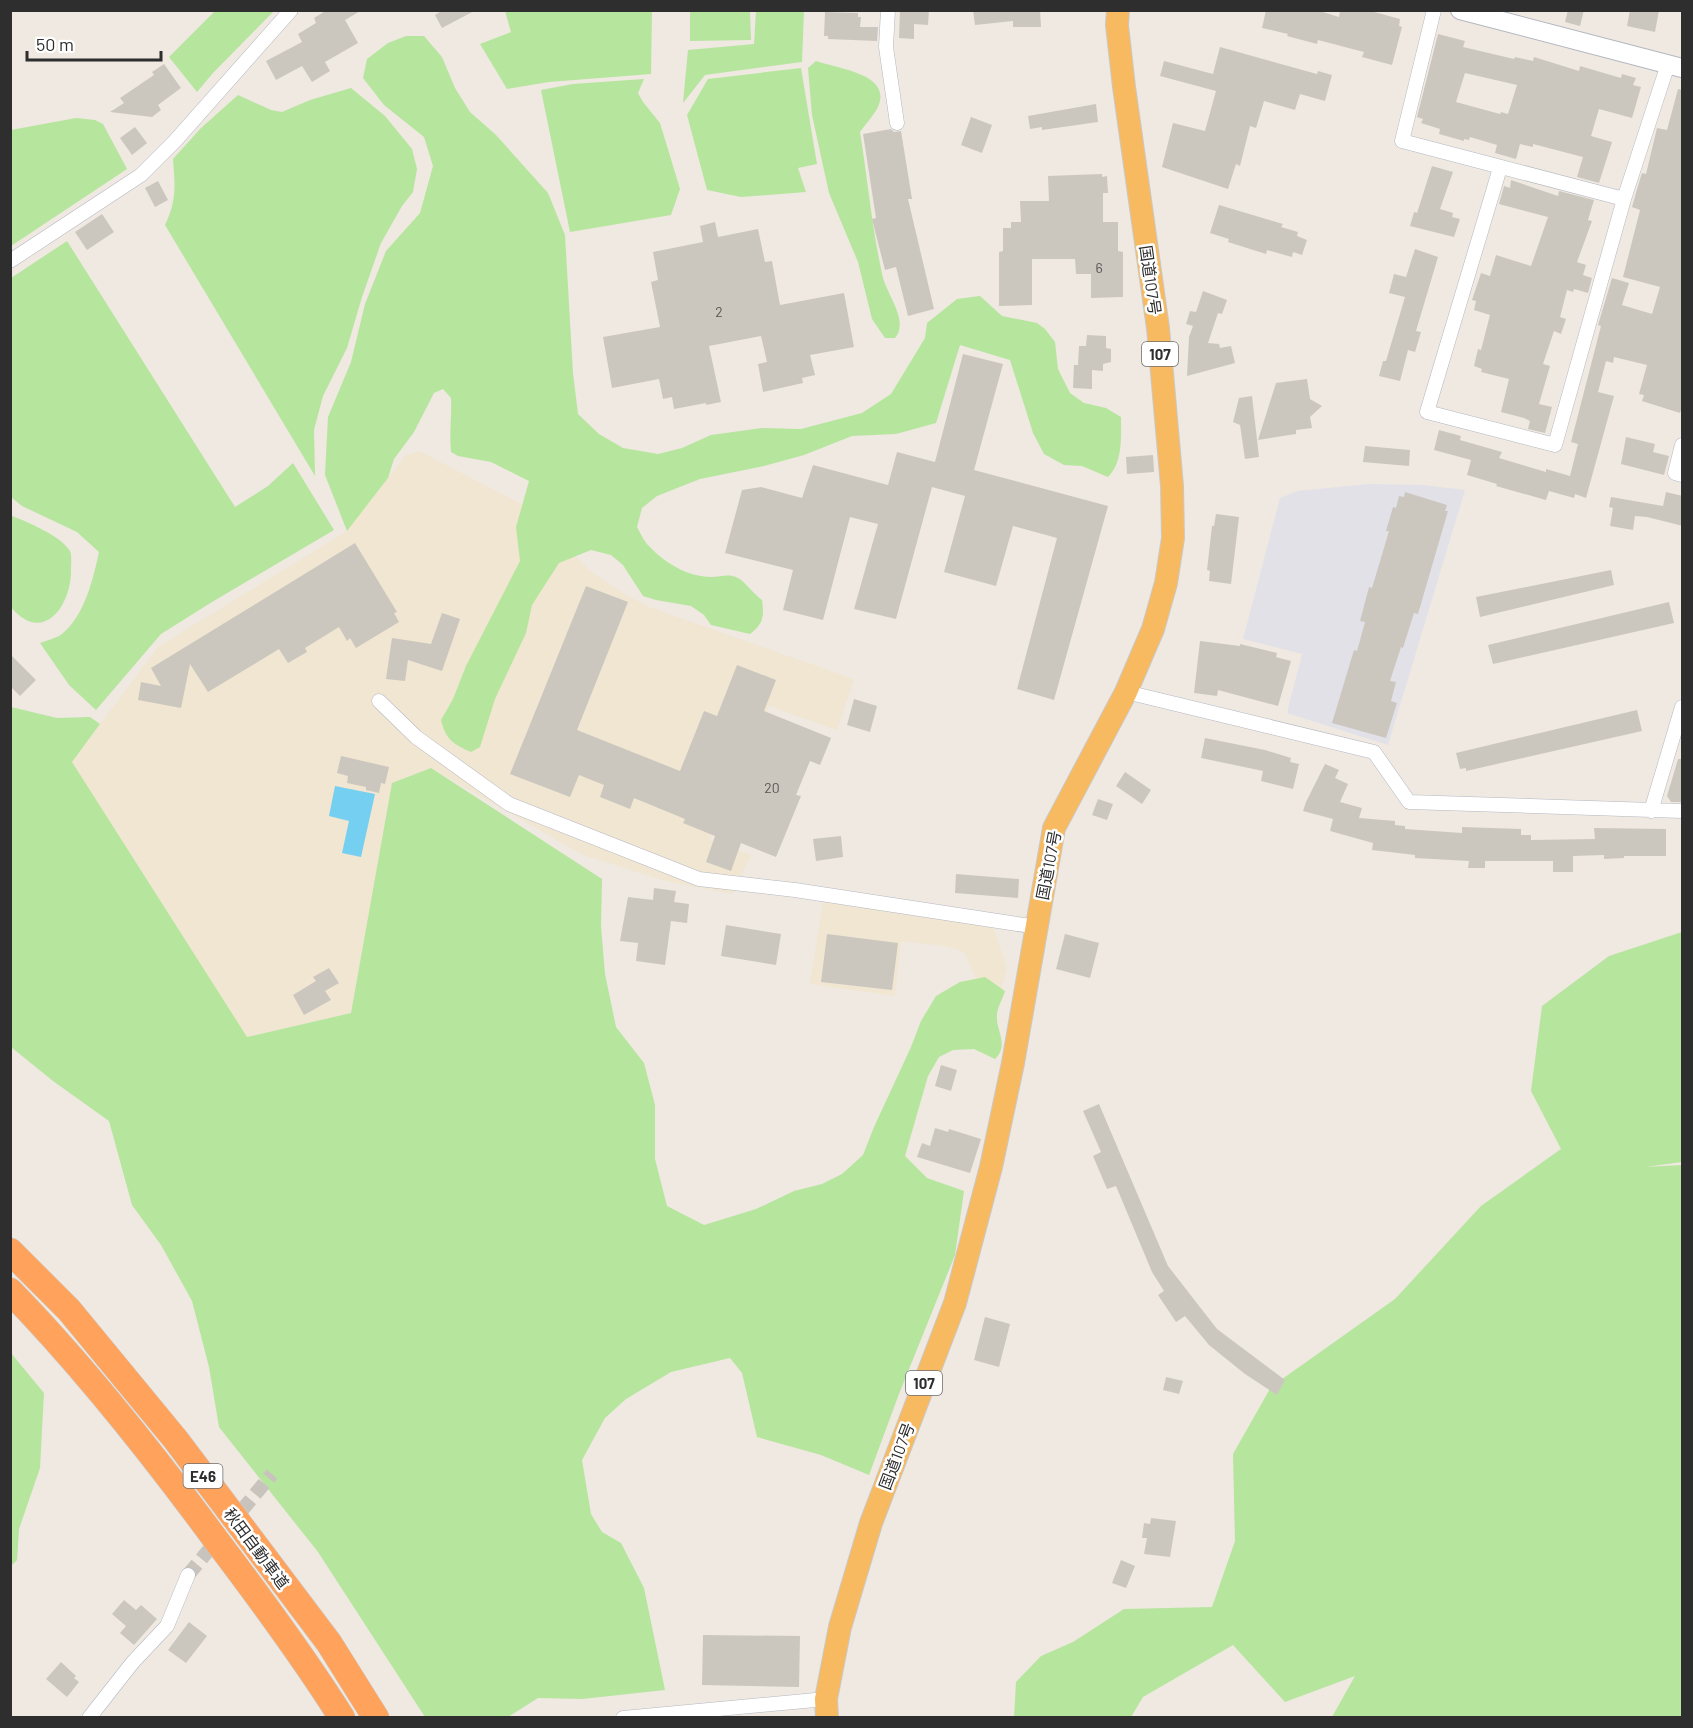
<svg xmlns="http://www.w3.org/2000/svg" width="1693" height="1728" font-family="Barlow,'Noto Sans JP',sans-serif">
<rect width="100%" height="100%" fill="#efe9e1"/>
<path fill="#e3e1e8" d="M1368 484 1423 485 1465 490 1388 745 1287 713 1302 654 1243 639 1280 498 1298 491Z"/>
<path fill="#f0e6d1" d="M419 451 527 507 589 570 621 592 649 607 854 679 837 730 769 706 710 840 751 855 732 894 666 881 583 855 431 768 392 783 351 1013 247 1037 72 762 158 647 347 531 405 456Z
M823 902 993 926 1007 968 998 999H985L965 954 960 950 945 946 901 941 895 996 810 984Z"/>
<path fill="#b6e59e" d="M216 10 274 11 213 73 197 92 169 57Z
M505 11H652L651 74 549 82 507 89 480 44 511 32Z
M690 11H750L751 40 690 41Z
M756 11H804L802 62 705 75 683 103 688 50 754 44Z
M406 36H424L442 57 455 88 470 112 496 135 548 193 565 235 573 373 578 414 599 434 623 448 658 454 682 448 711 435 762 428 801 429 862 413 891 394 925 338 927 323 957 299 980 296 1002 316 1037 323 1045 329 1055 342 1058 369 1070 393 1084 403 1106 408 1121 417C1121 437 1123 462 1108 477L1082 466 1064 465 1044 454 1033 433 1010 360 960 345 936 423 896 434 852 436 804 455 764 466 700 479 657 496 642 508 637 527C641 534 644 542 650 547 665 563 688 577 711 577 721 577 728 573 738 578 744 581 754 594 762 600 764 616 764 623 750 634L711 625 704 615 691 606 656 600 643 596 623 565 611 555 591 550 559 563 532 605 526 633 495 699 480 747 471 752C453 744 446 740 441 720L453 699 466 666 520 561 516 527 529 481 491 462 458 456 451 452C449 434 452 416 451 398L443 389 434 393 414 432 394 459 388 478 347 531 325 475 328 417 351 362 365 304 386 251 420 213 433 166 424 137 384 105 363 78 367 59 388 43Z
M816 61C838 69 895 74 877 109 872 117 865 125 860 132 868 181 872 230 883 278 888 296 909 321 895 338H885L872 319 858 262 829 193 812 115 808 68Z
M801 68 817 164 798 168 806 192 741 197 707 190 687 115 708 79Z
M644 79 638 93 643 102 660 123 680 189 671 215 570 232 541 90 573 84Z
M351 88 385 116 412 149 417 169 413 192 402 206 381 243 362 297 347 348 323 396 314 430 315 476 165 225C177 200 175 186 173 159L201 128 238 95 271 110 282 112 310 100Z
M76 118 95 120 103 124 127 169 11 246V130Z
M67 241 235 507 268 486 293 463 334 530 212 602 161 634 96 710 69 685 40 643C47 640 57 638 62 634 85 615 93 579 99 552L77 532 22 506 11 497V278Z
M10 515C27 522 60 535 70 551 72 556 71 564 71 569 72 605 43 646 11 607Z
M11 707 57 718 90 717 100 724 72 762 247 1037 351 1013 392 783 431 768 602 879 601 926 605 974 616 1027 644 1063 655 1105V1159L667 1206 704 1225 756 1209 794 1191 822 1184 842 1174 863 1155 874 1127 911 1047 921 1021 936 996 960 982 985 977 1005 991C1003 998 998 1006 997 1014 995 1030 1010 1044 995 1059L974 1049 953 1050 939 1057 928 1076 905 1156 927 1178 964 1191 955 1255 899 1394 869 1475 821 1455 757 1437 742 1373 730 1358 671 1372 626 1399 605 1418 582 1460 591 1514 602 1532 621 1543 644 1588 665 1690 582 1699 538 1698 508 1717H425L318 1552 219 1427 209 1367 192 1301 161 1245 132 1205 109 1121 53 1081 11 1047Z
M1682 932V1162L1645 1167 1682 1165V1717H1332L1355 1676 1285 1702 1233 1645 1143 1697 1131 1717 1014 1718 1016 1682 1041 1656 1073 1642 1124 1609 1212 1607 1235 1541 1233 1454 1271 1387 1395 1299 1481 1206 1561 1149 1531 1091 1542 1006 1609 956Z
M11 1353 44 1393 40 1468 19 1529 17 1560 11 1566Z"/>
<path fill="#75cff0" d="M335 786 375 794 361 857 342 853 349 821 329 816Z"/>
<path fill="#cbc7bf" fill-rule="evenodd" d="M327 10H362L345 20 358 43 325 62 330 71 312 82 302 66 276 80 266 61 302 42 298 34 316 23 314 18Z
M443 10H476L442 28 435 15Z
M900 10H929L928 25 914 24V39L899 38Z
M973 10H1040L1041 27H1013V21L975 25Z
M1266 10H1316L1339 17 1340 10H1367L1400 19 1399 26 1402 27 1392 65 1362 57 1364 52 1318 40 1317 44 1287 36 1288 34 1262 28Z
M1568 10H1584L1580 26 1565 22Z
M1630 10H1659L1655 32 1627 26Z
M825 12 858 13V17H861L860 27H878L877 41 828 39V36H824Z
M1438 34 1465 41 1463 47 1514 59 1515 57 1533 61 1534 57 1579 71 1580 66 1621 78 1622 74 1636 78 1633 85 1641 87 1632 118 1599 109 1591 136 1612 142 1599 183 1577 177 1583 157 1533 144V147L1520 144 1516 159 1495 153 1497 145 1470 137 1469 140 1464 139V141L1439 134 1440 129 1421 123 1423 119 1417 117ZM1465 73 1517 85 1508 114 1501 112 1500 114 1456 102Z
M1220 47 1317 74 1318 71 1332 75 1325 101 1300 94 1295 110 1264 101 1256 128 1250 126 1240 166 1236 164 1228 189 1162 167 1173 123 1205 131 1216 91 1160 76 1164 61 1213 74Z
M164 64 181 88 158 105 161 110 152 117 110 112 124 103 120 98 154 75 152 72Z
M1678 89 1683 90V404L1680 413 1642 401 1644 395 1639 394 1647 365 1614 357 1613 363 1606 361 1598 392 1614 396 1586 498 1575 494 1574 498 1549 491 1546 500 1496 486 1497 484 1467 475 1471 460 1434 450 1439 430 1461 436 1460 440 1502 452 1499 458 1546 472V469L1570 476 1578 444 1571 442 1601 326 1598 325 1612 278 1629 283 1622 305 1652 314 1660 287 1623 277 1640 210 1632 207 1638 186 1642 173 1646 174 1657 128 1667 130Z
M1096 104 1098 122 1042 130V127L1030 129 1028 116Z
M971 117 992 125 982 153 961 145Z
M135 127 147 143 132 155 120 138Z
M891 129 894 132 901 131 912 199H908L934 309 908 316 896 267 885 270 872 219 876 218 863 134Z
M1432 166 1453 172 1440 209 1453 213 1452 217 1460 219 1454 237 1410 226 1414 212 1417 213Z
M1102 174V177L1107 176 1108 193H1103V222H1118V251L1123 252V297L1091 298V274H1076L1075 259H1032V305L999 306V252L1003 251V228H1011V222H1021L1020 201H1049L1048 176Z
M1511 180 1558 196 1559 191 1594 200 1588 220 1592 221 1577 262 1586 265 1583 275 1592 278 1588 293 1574 289 1573 292 1567 290 1560 317 1566 319 1561 334 1554 331 1543 364 1550 366 1539 404 1552 407 1545 433 1528 429 1530 421 1524 418 1501 412 1509 379 1481 372 1482 369 1474 366 1478 349 1481 350 1490 315 1474 310 1476 301 1472 300 1481 273 1490 276 1496 255 1531 266 1548 217 1499 204 1504 186 1510 188Z
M158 181 168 200 155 207 145 188Z
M1219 205 1283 224 1281 227 1298 232 1297 236 1307 240 1302 255 1293 252 1292 257 1267 250 1266 254 1228 242 1229 239 1210 233Z
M102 214 114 232 87 250 75 232Z
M715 222 718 237 758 229 765 262 772 261 780 305 844 293 854 347 810 355 815 375 802 378 803 383 763 392 758 364 767 362 761 336 709 346 721 402 706 405V403L674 409 672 397 663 399 659 379 612 388 603 337 660 327 651 282 658 280 653 252 703 242 700 226Z
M1415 249 1438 257 1416 331 1421 332 1415 352 1408 350 1400 381 1379 376 1383 361H1386L1405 297 1389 293 1394 274 1406 277Z
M1203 291 1227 300 1222 314 1218 313 1208 343 1219 344 1220 348 1231 346 1235 363 1187 376 1189 337 1193 326 1186 324 1190 311 1196 312Z
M1087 335 1106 336V348L1111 349V362L1103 364V371L1092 370V389L1073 388 1074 365H1078L1079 346H1086Z
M963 354 1003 364 974 470 1108 506 1054 700 1017 689 1057 538 1013 526 996 586 944 572 965 496 932 487 896 619 854 609 878 524 850 517 823 620 783 610 793 570 725 553 742 490 761 487 802 498 813 465 888 485 897 452 935 462Z
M1307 379 1310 399 1322 406 1310 417 1312 428 1296 430V434L1258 440 1276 383Z
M1252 396 1259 457 1245 459 1240 425 1233 422 1239 398Z
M1626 437 1655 444 1653 452 1669 456 1664 475 1621 464Z
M1365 446 1410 450 1409 466 1363 462Z
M1153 455 1154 472 1127 474 1126 457Z
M1405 492 1447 505 1445 511H1448L1418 614 1414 613 1403 648 1401 647 1390 681 1396 682 1391 701 1397 703 1386 738 1332 723 1354 650 1357 651 1365 622 1360 621 1369 587 1372 588 1389 531H1386L1393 507 1396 508 1399 496 1404 497Z
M1666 492 1683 496V526L1647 517 1635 516 1633 530 1610 526 1613 508 1609 507 1611 497 1663 506Z
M1216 514 1239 517 1231 584 1209 581 1210 571 1207 570 1212 526H1214Z
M355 543 397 612 394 613 399 622 356 648 350 638 347 641 339 627 305 648 307 652 288 663 279 649 208 692 190 664 181 708 138 700 141 682 161 686 151 668Z
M1611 570 1614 585 1480 617 1476 597Z
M586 586 628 602 577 730 680 771 704 711 717 716 737 665 776 680 764 711 831 738 820 765 810 761 796 795 801 796 776 857 741 843 731 871 706 862 715 836 683 823 685 819 634 798 630 809 600 797 604 785 579 775 570 797 510 774Z
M1669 602 1674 623 1493 664 1488 645Z
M442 613 460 619 442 671 408 660 405 681 386 679 392 638 431 644Z
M1200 641 1240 646V644L1277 653 1276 657 1291 661 1278 706 1218 690 1217 696 1194 693Z
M10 654 36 680 20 696 10 686Z
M854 699 877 706 870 732 847 725Z
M1637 710 1642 731 1466 771V768L1460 769 1456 753Z
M1205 738 1265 750 1291 758 1290 762 1299 764 1293 789 1261 781 1263 771 1201 758Z
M341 756 389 767 385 784 381 783 379 793 366 790V787L347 783 348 776 337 773Z
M1678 759H1683V802H1671L1667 796Z
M1325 764 1339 770 1335 778 1348 784 1340 802 1362 808 1359 818 1395 821V825L1405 826V829L1462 833V827L1521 829V835H1531V840L1595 839 1594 828 1666 829V856H1624V858L1604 859V855L1573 856V872H1553V861H1485V868H1468L1469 861 1415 858V855L1372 850 1373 843 1330 831 1333 819 1303 811 1306 802Z
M1125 772 1151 790 1142 804 1116 786Z
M1098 799 1113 804 1107 820 1092 815Z
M841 836 843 857 816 861 813 839Z
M956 874 1019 879 1018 898 955 893Z
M654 888 676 891 674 902 689 904 687 923 671 921 665 965 636 961 638 943 620 941 628 897 653 900Z
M726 925 781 934 776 965 721 956Z
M827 934 898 943 892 990 821 982Z
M1065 934 1099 943 1090 978 1056 969Z
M329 968 339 983 325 991 331 1000 304 1015 293 995 316 981 313 977Z
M941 1065 957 1070 951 1091 935 1086Z
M1099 1104 1168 1266 1217 1329 1285 1380 1277 1395 1245 1374 1209 1345 1185 1316 1176 1322 1158 1295 1164 1291 1152 1272 1116 1186 1107 1189 1093 1156 1101 1152 1083 1111Z
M935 1128 948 1132 949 1129 981 1139 970 1173 917 1157 922 1143 930 1146Z
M985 1317 1010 1324 999 1367 974 1360Z
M1166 1377 1183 1381 1179 1394 1163 1390Z
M1151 1518 1176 1521 1170 1557 1144 1554 1147 1538H1142L1144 1523 1150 1524Z
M1121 1560 1135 1566 1126 1588 1112 1583Z
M124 1600 136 1610 141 1605 157 1619 134 1645 120 1633 126 1626 112 1614Z
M189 1622 207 1636 186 1663 168 1650Z
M703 1635 800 1636 799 1687 702 1685Z
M61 1662 76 1676 74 1678 79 1682 67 1697 46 1679Z"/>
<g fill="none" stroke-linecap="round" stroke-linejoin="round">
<path stroke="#c8c4bd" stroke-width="14" stroke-dasharray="14 7" stroke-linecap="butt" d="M188 1575 272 1474"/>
<defs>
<path id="minor" d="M888 10 886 47 897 123
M1434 10 1402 141 1624 199
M1500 168 1427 412 1555 445 1624 199 1668 64
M10 261 141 175 175 141 291 10
M1682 445 1675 473 1682 475
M1126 692 1374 752 1409 802 1682 811
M379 701 416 737 509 804 699 879 795 890 1037 927
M1651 811 1682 707
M89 1718 133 1662 167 1626 188 1575
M623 1718 826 1699"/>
<path id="tertiary" d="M1460 10 1682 68"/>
<path id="trunk" d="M827 1718 826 1699 840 1627 871 1523 955 1303 991 1167 1013 1063 1054 828 1126 692 1153 629 1166 583 1173 538 1172 486 1158 328 1124 87 1117 25 1118 10"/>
<path id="motorway" d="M10 1251 69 1310 176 1440 329 1643 376 1718
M10 1291C85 1368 152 1453 216 1540 260 1598 303 1656 342 1718"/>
</defs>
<use href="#minor" stroke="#b4b7c1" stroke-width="15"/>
<use href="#tertiary" stroke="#b4b7c1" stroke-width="20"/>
<use href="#trunk" stroke="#c9c9c9" stroke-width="24"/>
<use href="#motorway" stroke="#c9c9c9" stroke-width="27"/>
<use href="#minor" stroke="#fff" stroke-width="14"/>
<use href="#tertiary" stroke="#fff" stroke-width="18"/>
<use href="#trunk" stroke="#f8ba60" stroke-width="22"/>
<use href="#motorway" stroke="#ffa35c" stroke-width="26"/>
</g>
<g text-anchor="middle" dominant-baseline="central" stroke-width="5" stroke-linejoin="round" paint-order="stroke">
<g font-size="14" fill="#555452">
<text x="1099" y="267">6</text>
<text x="719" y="311">2</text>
<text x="772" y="787">20</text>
</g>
<g fill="#fff" stroke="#6d6d6d" stroke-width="1.5">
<rect x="1142" y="342" width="36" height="24" rx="4.5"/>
<rect x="906" y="1371" width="36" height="24" rx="4.5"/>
<rect x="183.5" y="1464" width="39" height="24" rx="4.5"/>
</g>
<g font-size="15" font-weight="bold" fill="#2e2e2e">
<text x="1160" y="354">107</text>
<text x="924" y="1383">107</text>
<text x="203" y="1476">E46</text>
</g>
<g font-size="16" fill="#2e2e2e" stroke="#fff">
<text transform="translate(1151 280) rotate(82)">国道107号</text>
<text transform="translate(1048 865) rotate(-79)">国道107号</text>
<text transform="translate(896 1456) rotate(-69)">国道107号</text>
<text transform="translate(257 1548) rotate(53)">秋田自動車道</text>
</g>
</g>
<rect width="1693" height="1728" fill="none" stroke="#2e2e2e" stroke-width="24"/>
<path d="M27 51v9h134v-9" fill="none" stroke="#2e2e2e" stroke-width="3"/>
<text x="36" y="51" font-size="18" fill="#2e2e2e" stroke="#ffffff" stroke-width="4.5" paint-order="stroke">50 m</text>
</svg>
